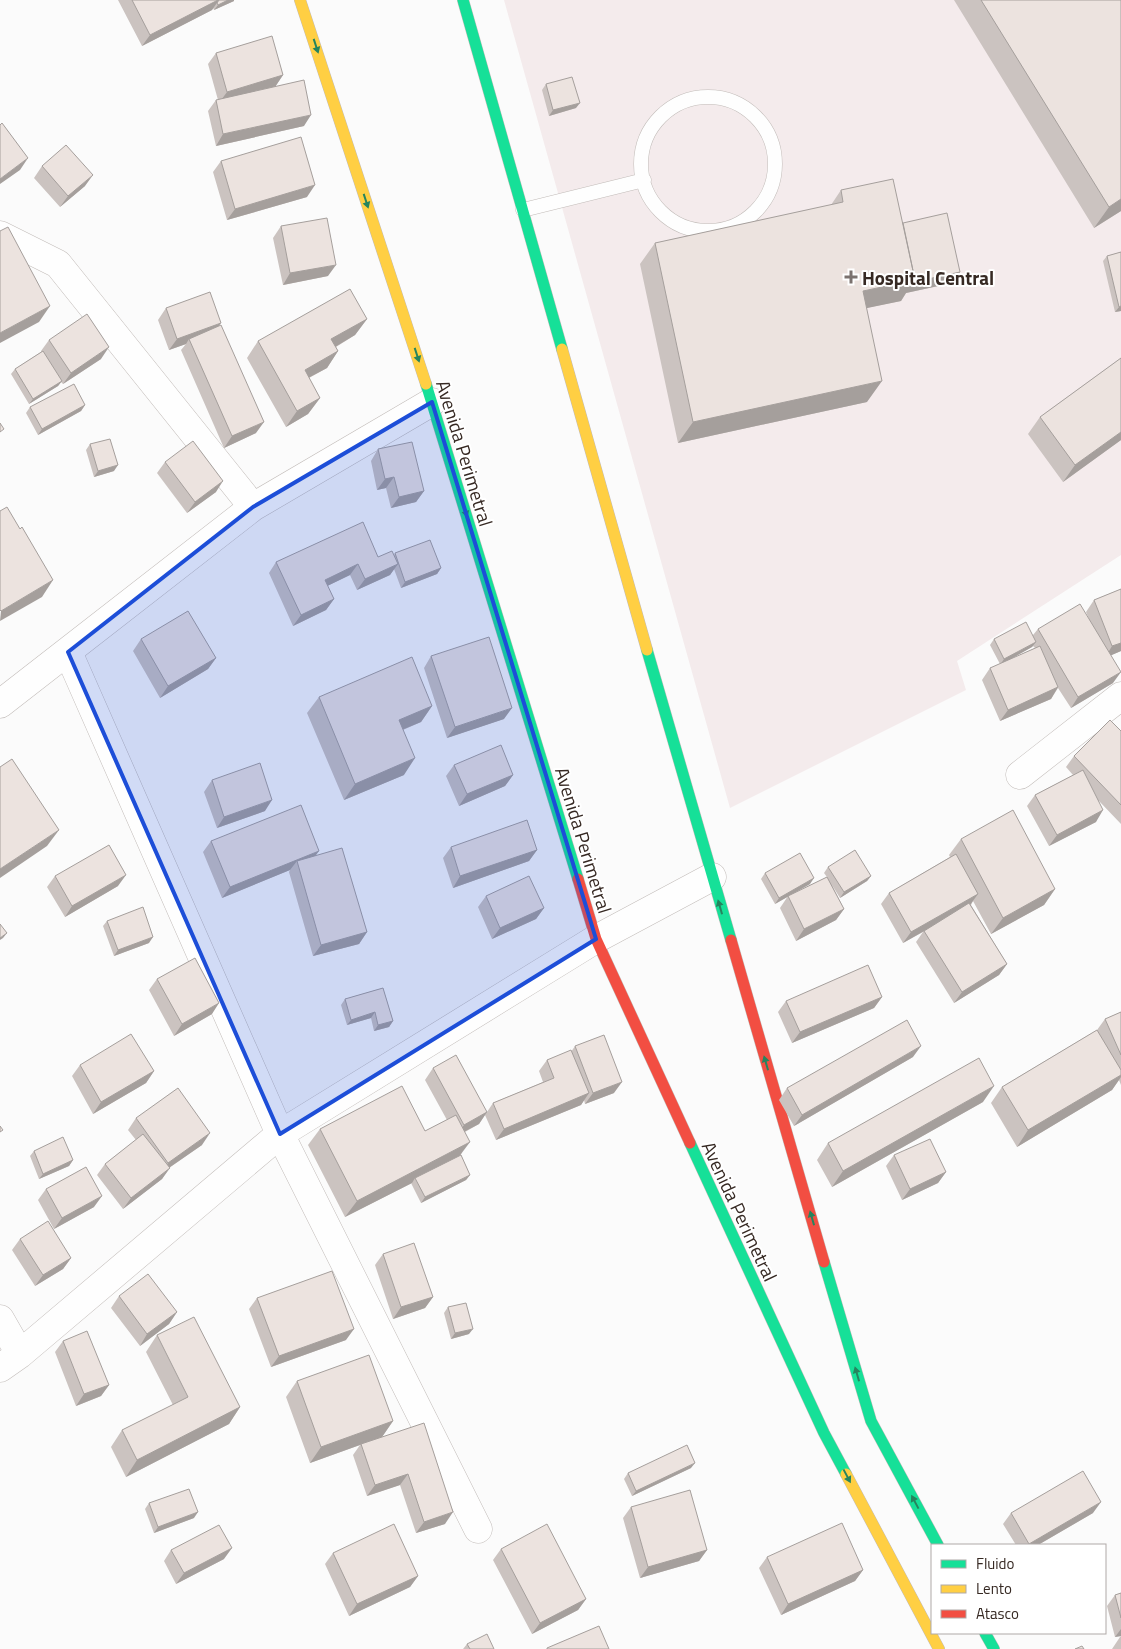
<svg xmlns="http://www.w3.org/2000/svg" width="1121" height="1649" font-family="'Titillium Web',sans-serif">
<rect width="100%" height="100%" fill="#fbfbfb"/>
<path fill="#f4ebec" d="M504 0H1121V555L957 661 966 690 730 808Z"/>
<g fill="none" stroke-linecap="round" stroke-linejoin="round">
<defs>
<path id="lane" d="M641 164a67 67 0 1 1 134 0a67 67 0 1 1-134 0Z
M523 210 644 180"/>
<path id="street" d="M0 235 58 264 253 507
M68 652 280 1134 478 1529
M0 704 253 507 432 402
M1020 775 1121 696
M0 1319 20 1354
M0 1368 20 1354 280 1134 596 939 712 877"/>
<path id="fast" d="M463 0 562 349
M426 384 578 879
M647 650 731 940
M690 1143 824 1433 846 1474
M824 1262 871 1421 938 1545
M985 1633 994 1649"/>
<path id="slow" d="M300 0 426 384
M562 349 647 650
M846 1474 939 1649"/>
<path id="jam" d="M578 879 596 939 690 1143
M731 940 824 1262"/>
</defs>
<use href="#lane" stroke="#c2bcb9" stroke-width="15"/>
<use href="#street" stroke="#c2bcb9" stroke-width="29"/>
<use href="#fast" stroke="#c2bcb9" stroke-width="12"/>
<use href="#slow" stroke="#c2bcb9" stroke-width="12"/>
<use href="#jam" stroke="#c2bcb9" stroke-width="12"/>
<use href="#lane" stroke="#fefefe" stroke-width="14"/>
<use href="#street" stroke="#fefefe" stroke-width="28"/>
<use href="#fast" stroke="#16e098" stroke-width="11"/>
<use href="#slow" stroke="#ffcf43" stroke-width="11"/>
<use href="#jam" stroke="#f24e42" stroke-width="11"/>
</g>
<path fill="#cbc3c0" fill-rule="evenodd" d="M118 0H234V1L214 10 213 8 212 10 142 46Z
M954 0H1121V211L1094 228Z
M216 53 283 75 275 87 304 126 216 146 208 111 216 100H218L208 64Z
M546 84 576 108 549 116 542 90Z
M221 161 307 197 227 220 213 172Z
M42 166 85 186 60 207 34 178Z
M841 190 903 223 960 272 952 283 906 293 901 301 866 308 867 402 678 443 640 264 655 243 831 205Z
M281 226 328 276 283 285 273 238Z
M1121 252V311L1115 312 1103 261 1107 256Z
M166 308 219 326 256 433 224 448 181 350 186 344 169 350 158 320Z
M367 319 355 335 336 347 338 351 327 368 309 378 320 398 308 414 286 427 247 358 258 341Z
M49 340 101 359 63 384 61 382 58 386 29 404 11 374 15 369 41 352V351Z
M1121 358V440L1063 482 1028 434 1040 417Z
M85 405 81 411 38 435 26 413 30 407Z
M90 444 114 471 94 477 86 450Z
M378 449 424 491 416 502 391 508 386 488 377 490 371 461Z
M165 462 216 492 187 513 157 473Z
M395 553 441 568 437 574 401 588 394 569 390 575 357 590 350 575 327 586 334 599 326 610 293 626 269 573 276 562 378 557 394 555Z
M1121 589V651L1111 655 1113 683 1071 708 1058 688 1051 699 1000 721 982 680 990 668 1000 664 990 645 994 639 1033 635 1038 629 1089 619 1086 612 1094 600ZM1033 646 1035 648 1009 660 1032 647Z
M141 639 216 658 208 669 160 698 133 651Z
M431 656 504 719 447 738 424 668Z
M319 697 432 706 421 722 403 730 404 775 344 800 307 713Z
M1121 731V824L1099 801 1096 822 1049 846 1027 806 1035 795 1073 775 1066 767 1074 756Z
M454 765 513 775 505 786 459 806 446 776Z
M212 780 265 811 217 828 204 792Z
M961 839 1055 889 1044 905 991 934 973 901 971 905 1007 964 999 975 954 1003 916 942 923 932 903 943 881 904 889 893 950 857 949 855Z
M211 841 316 855 367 932 359 944 313 956 289 872 290 870 222 898 203 852Z
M451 847 537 850 529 861 453 888 443 858Z
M828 867 871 876 867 881 840 898 832 885 844 909 836 920 796 941 780 908 788 896 827 877 824 873Z
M765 873 810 884 775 904 761 879Z
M55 876 118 886 65 917 47 887Z
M486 896 544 908 536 919 492 939 478 907Z
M107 921 149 943 114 956 103 926Z
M157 979 212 1014 174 1036 149 990Z
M383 988 393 1021 389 1027 374 1031 371 1018 347 1025 341 1005 345 999Z
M882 997 874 1008 792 1043 778 1012 786 1001Z
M1121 1012V1085L1119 1080 1112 1090 1017 1147 991 1103 1002 1087 1097 1030 1105 1019Z
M575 1046 614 1093 585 1104 584 1100 581 1105 496 1140 485 1115 479 1124 465 1132 461 1155 470 1175 466 1180 421 1203 411 1183H412L345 1217 308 1145 320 1129 425 1131 447 1120 425 1080 433 1068 487 1112 493 1103 543 1082 539 1071 547 1060 571 1052Z
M913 1057 794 1126 779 1100 787 1088Z
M80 1065 154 1071 146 1083 93 1114 72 1076Z
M983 1102 832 1187 817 1160 828 1143Z
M136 1118 202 1145 169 1168 162 1179 123 1209 97 1175 105 1164 136 1140 128 1130Z
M34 1151 73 1160 69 1166 39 1179 30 1156Z
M894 1155 946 1172 938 1183 902 1200 886 1166Z
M46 1189 94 1207 54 1229 38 1200Z
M20 1239 71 1258 63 1269 35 1286 12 1250Z
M383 1254 433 1297 425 1308 393 1319 375 1265Z
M119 1296 177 1312 169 1324 140 1346 111 1308Z
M257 1298 346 1340 271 1367 249 1309Z
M448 1307 469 1334 451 1339 444 1313Z
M157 1335 240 1407 229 1424 126 1477 111 1447 122 1430 173 1405 146 1352Z
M63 1341 109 1385 101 1396 76 1406 55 1352Z
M297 1381 393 1421 382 1437 445 1524 416 1533 400 1485 367 1496 353 1455 360 1445 310 1463 286 1397Z
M691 1468 632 1496 624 1479 628 1473Z
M149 1503 194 1518 154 1533 145 1509Z
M631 1507 707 1550 699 1561 640 1578 623 1518Z
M1011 1513H1093L1038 1545H1016L1003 1524Z
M501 1549 586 1599 578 1610 532 1634 493 1560Z
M171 1550 224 1559 176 1584 164 1561Z
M333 1553 418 1576 410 1587 349 1616 325 1564Z
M767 1557 863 1570 855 1581 781 1615 759 1568Z
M1121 1593V1636L1115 1637 1107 1606 1115 1595Z
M1121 1636V1649H1112L1120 1637Z
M467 1644 494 1649H463Z"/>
<path fill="#a59f9c" d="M218 0H219L212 10 142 46 150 35Z
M228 0H234V1L214 10 218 5Z
M283 75 275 87 219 103 227 92Z
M580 103 576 108 549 116 553 110Z
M311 115 304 126 216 146 223 134Z
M28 158 20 170 0 184V179Z
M93 175 85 186 60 207 68 196Z
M315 185 307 197 227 220 235 209Z
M1121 199V211L1094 228 1109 207Z
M336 265 328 276 283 285 290 273Z
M960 272 952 283 906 293 901 301 848 312 863 291Z
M50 306 39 322 0 343V333Z
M1121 306V311L1115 312 1119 307Z
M367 319 355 335 320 356 331 339Z
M221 323 213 334 189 339 186 344 169 350 177 339Z
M109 347 101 359 63 384 71 373Z
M338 351 327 368 293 386 305 370Z
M62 381 58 386 29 404 33 399Z
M882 381 867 402 678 443 693 422Z
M320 398 308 414 286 427 297 411Z
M85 405 81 411 38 435 42 429Z
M264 422 256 433 224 448 232 436Z
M1121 432V440L1063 482 1075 465Z
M118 465 114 471 94 477 98 471Z
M394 477 386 488 377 490 385 479Z
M223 481 216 492 187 513 195 502Z
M424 491 416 502 391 508 399 497Z
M358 564 350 575 317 591 325 580Z
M398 564 390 575 357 590 365 579Z
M441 568 437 574 401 588 405 582Z
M53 580 42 597 0 621 1 611Z
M334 599 326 610 293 626 301 615Z
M1036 642 1032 647 1000 665 1004 659Z
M1121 643V651L1105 658 1112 646Z
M216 658 208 669 160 698 168 686Z
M1121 672 1113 683 1071 708 1078 697Z
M1058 687 1051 699 1000 721 1008 710Z
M432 706 421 722 387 736 399 720Z
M512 708 504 719 447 738 455 727Z
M415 758 404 775 344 800 355 784Z
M513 775 505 786 459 806 467 794Z
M272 800 265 811 217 828 224 817Z
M1103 810 1096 822 1049 846 1057 835Z
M59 830 47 846 0 878V869Z
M537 850 529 861 453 888 460 876Z
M319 851 311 862 297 861 290 870 222 898 230 887Z
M126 875 118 886 65 917 72 906Z
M871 876 867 881 840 898 844 892Z
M814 878 810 884 775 904 779 898Z
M1055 889 1044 905 991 934 1003 918Z
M978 894 970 905 903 943 911 932Z
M544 908 536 919 492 939 500 928Z
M844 909 836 920 796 941 804 929Z
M367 932 359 944 313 956 321 945Z
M7 933 3 938 0 940V938Z
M153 937 149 943 114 956 118 950Z
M1007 964 999 975 954 1003 962 992Z
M882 997 874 1008 792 1043 800 1032Z
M219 1003 212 1014 174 1036 182 1024Z
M375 1012 371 1018 347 1025 351 1020Z
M393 1021 389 1027 374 1031 378 1025Z
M921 1046 913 1057 794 1126 802 1115Z
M154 1071 146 1083 93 1114 101 1102Z
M1121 1075V1077L1112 1090 1017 1147 1028 1130Z
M622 1082 614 1093 585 1104 593 1093Z
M994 1086 983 1102 832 1187 843 1171Z
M589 1093 581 1105 496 1140 504 1129Z
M487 1112 479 1124 456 1136 464 1125Z
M210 1133 202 1145 160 1174 168 1163Z
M470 1142 458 1158 415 1178 412 1183 345 1217 357 1201Z
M73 1160 69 1166 39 1179 43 1174Z
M170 1168 162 1179 123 1209 131 1198Z
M946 1172 938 1183 902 1200 910 1189Z
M470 1175 466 1180 421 1203 425 1197Z
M102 1196 94 1207 54 1229 62 1218Z
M71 1258 63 1269 35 1286 43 1275Z
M433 1297 425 1308 393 1319 401 1307Z
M177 1312 169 1324 140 1346 147 1334Z
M354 1329 346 1340 271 1367 279 1356Z
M473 1329 469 1334 451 1339 455 1333Z
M109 1385 101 1396 76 1406 84 1394Z
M240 1407 229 1424 126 1477 137 1460Z
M393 1421 382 1437 310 1463 321 1447Z
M695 1463 691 1468 632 1496 636 1491Z
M408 1474 400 1485 367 1496 375 1485Z
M1101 1502 1093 1513 1038 1545H1028L1029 1544Z
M198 1512 194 1518 154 1533 158 1527Z
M453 1512 445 1524 416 1533 424 1522Z
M232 1548 224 1559 176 1584 184 1573Z
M707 1550 699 1561 640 1578 648 1567Z
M863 1570 855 1581 781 1615 788 1604Z
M418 1576 410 1587 349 1616 357 1604Z
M586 1599 578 1610 532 1634 540 1623Z
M1121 1629V1636L1115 1637Z"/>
<path fill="#ece3df" stroke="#a59f9c" d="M132 0H218L150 35Z
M219 0H228L218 5 217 3Z
M981 0H1121V199L1109 207Z
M272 36 283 75 227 92 216 53Z
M572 77 580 103 553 110 546 84Z
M304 80 311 115 223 134 216 100Z
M2 123 28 158 0 179V125Z
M301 137 315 185 235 209 221 161Z
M66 145 93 175 68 196 42 166Z
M893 179 915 280 863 291 882 381 693 422 655 243 843 202 841 190Z
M947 213 960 272 914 282 915 280 903 223Z
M327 218 336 265 290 273 281 226Z
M8 227 50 306 0 333V231Z
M1121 252V306L1119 307 1107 256Z
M350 289 367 319 331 339 338 351 305 370 320 398 297 411 258 341Z
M210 292 221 323 177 339 166 308Z
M87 314 109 347 71 373 49 340Z
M221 325 264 422 232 436 189 339Z
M43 351 62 381 33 399 15 369Z
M1121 358V432L1075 465 1040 417Z
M74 384 85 405 42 429 30 407Z
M0 423 4 429 0 432Z
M110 439 118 465 98 471 90 444Z
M193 441 223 481 195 502 165 462Z
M412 442 424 491 399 497 394 477 385 479 378 449Z
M7 507 20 529 22 527 53 580 1 611 0 610V511Z
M363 522 378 557 392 551 398 564 365 579 358 564 325 580 334 599 301 615 276 562Z
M430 540 441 568 405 582 395 553Z
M1121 589V643L1112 646 1094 600Z
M1080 604 1121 672 1078 697 1038 629Z
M188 611 216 658 168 686 141 639Z
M1026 622 1036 642 1004 659 994 639Z
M489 637 512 708 455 727 431 656Z
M1040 646 1058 687 1008 710 990 668Z
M412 657 432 706 399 720 415 758 355 784 319 697Z
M1110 720 1121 731V805L1074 756Z
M501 745 513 775 467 794 454 765Z
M12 759 59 830 0 869V767Z
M260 763 272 800 224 817 212 780Z
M1083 770 1103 810 1057 835 1035 795Z
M301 805 319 851 230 887 211 841Z
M1013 810 1055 889 1003 918 961 839Z
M527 820 537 850 460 876 451 847Z
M109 845 126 875 72 906 55 876Z
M342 848 367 932 321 945 297 861Z
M855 850 871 876 844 892 828 867Z
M800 853 814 878 779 898 765 873Z
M956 854 978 894 911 932 889 893Z
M529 876 544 908 500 928 486 896Z
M827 877 844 909 804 929 788 896Z
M969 903 1007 964 962 992 924 931Z
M143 907 153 937 118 950 107 921Z
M0 924 7 933 0 938Z
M195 958 219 1003 182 1024 157 979Z
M868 965 882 997 800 1032 786 1001Z
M383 988 393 1021 378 1025 375 1012 351 1020 345 999Z
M1121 1012V1055L1105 1019Z
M907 1020 921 1046 802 1115 787 1088Z
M1097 1030 1121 1070V1075L1028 1130 1002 1087Z
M131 1034 154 1071 101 1102 80 1065Z
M604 1035 622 1082 593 1093 575 1046Z
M571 1050 589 1093 504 1129 493 1103 554 1078 547 1060Z
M456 1055 487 1112 464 1125 433 1068Z
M979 1058 994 1086 843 1171 828 1143Z
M402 1086 425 1131 456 1115 470 1142 357 1201 320 1129Z
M178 1088 210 1133 168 1163 136 1118Z
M0 1126 3 1130 0 1132Z
M143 1134 170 1168 131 1198 105 1164Z
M63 1137 73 1160 43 1174 34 1151Z
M930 1139 946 1172 910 1189 894 1155Z
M461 1155 470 1175 425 1197 415 1178Z
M86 1167 102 1196 62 1218 46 1189Z
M48 1221 71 1258 43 1275 20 1239Z
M414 1243 433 1297 401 1307 383 1254Z
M332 1271 354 1329 279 1356 257 1298Z
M148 1274 177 1312 147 1334 119 1296Z
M466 1303 473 1329 455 1333 448 1307Z
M194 1317 240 1407 137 1460 122 1430 188 1397 157 1335Z
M87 1331 109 1385 84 1394 63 1341Z
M369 1355 393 1421 321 1447 297 1381Z
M424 1423 453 1512 424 1522 408 1474 375 1485 361 1444Z
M687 1445 695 1463 636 1491 628 1473Z
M1083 1471 1101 1502 1029 1544 1011 1513Z
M189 1489 198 1512 158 1527 149 1503Z
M690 1490 707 1550 648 1567 631 1507Z
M842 1523 863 1570 788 1604 767 1557Z
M394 1524 418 1576 357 1604 333 1553Z
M547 1524 586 1599 540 1623 501 1549Z
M219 1525 232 1548 184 1573 171 1550Z
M1121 1593V1618L1115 1595Z
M599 1626 609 1649H547V1648Z
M487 1634 494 1649H470L467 1644Z
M1082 1646 1084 1649H1075Z"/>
<defs><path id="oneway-solid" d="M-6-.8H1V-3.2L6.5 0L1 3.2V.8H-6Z" transform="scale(1.25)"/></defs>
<g fill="#26845e">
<use href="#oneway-solid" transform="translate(316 46) rotate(72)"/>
<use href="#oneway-solid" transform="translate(366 201) rotate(72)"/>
<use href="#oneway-solid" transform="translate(417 355) rotate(72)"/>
<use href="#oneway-solid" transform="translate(465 510) rotate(73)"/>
<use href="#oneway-solid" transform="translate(720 907) rotate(-106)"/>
<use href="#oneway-solid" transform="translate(766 1063) rotate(-106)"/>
<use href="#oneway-solid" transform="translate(812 1218) rotate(-106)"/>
<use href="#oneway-solid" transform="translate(857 1374) rotate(-106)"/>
<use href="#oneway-solid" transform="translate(847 1476) rotate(62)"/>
<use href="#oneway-solid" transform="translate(915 1502) rotate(-118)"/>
</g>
<path fill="#1d4ed8" fill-opacity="0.2" stroke="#1d4ed8" stroke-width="4" stroke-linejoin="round" d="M432 402 596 939 280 1134 68 652 253 507Z"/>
<path fill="#7b726f" stroke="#fff" stroke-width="2" d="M848.5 269.5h5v5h5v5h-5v5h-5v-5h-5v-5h5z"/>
<g text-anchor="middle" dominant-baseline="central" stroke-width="4" stroke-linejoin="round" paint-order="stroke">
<g font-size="19" font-weight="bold" fill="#362923" stroke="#fff" text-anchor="start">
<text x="862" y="277">Hospital Central</text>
</g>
<g font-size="19" fill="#362923" stroke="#fff">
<text transform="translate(465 453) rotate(73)">Avenida Perimetral</text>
<text transform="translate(584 840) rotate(73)">Avenida Perimetral</text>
<text transform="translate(740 1211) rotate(65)">Avenida Perimetral</text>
</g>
</g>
<rect x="931" y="1544" width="175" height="90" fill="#ffffff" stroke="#afa9a7"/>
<rect x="941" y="1560" width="25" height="8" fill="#16e098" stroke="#afa9a7"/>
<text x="976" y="1569" font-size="15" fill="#362923">Fluido</text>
<rect x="941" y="1585" width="25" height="8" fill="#ffcf43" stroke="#afa9a7"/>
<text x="976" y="1594" font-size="15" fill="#362923">Lento</text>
<rect x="941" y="1610" width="25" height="8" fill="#f24e42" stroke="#afa9a7"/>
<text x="976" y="1619" font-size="15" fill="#362923">Atasco</text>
</svg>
